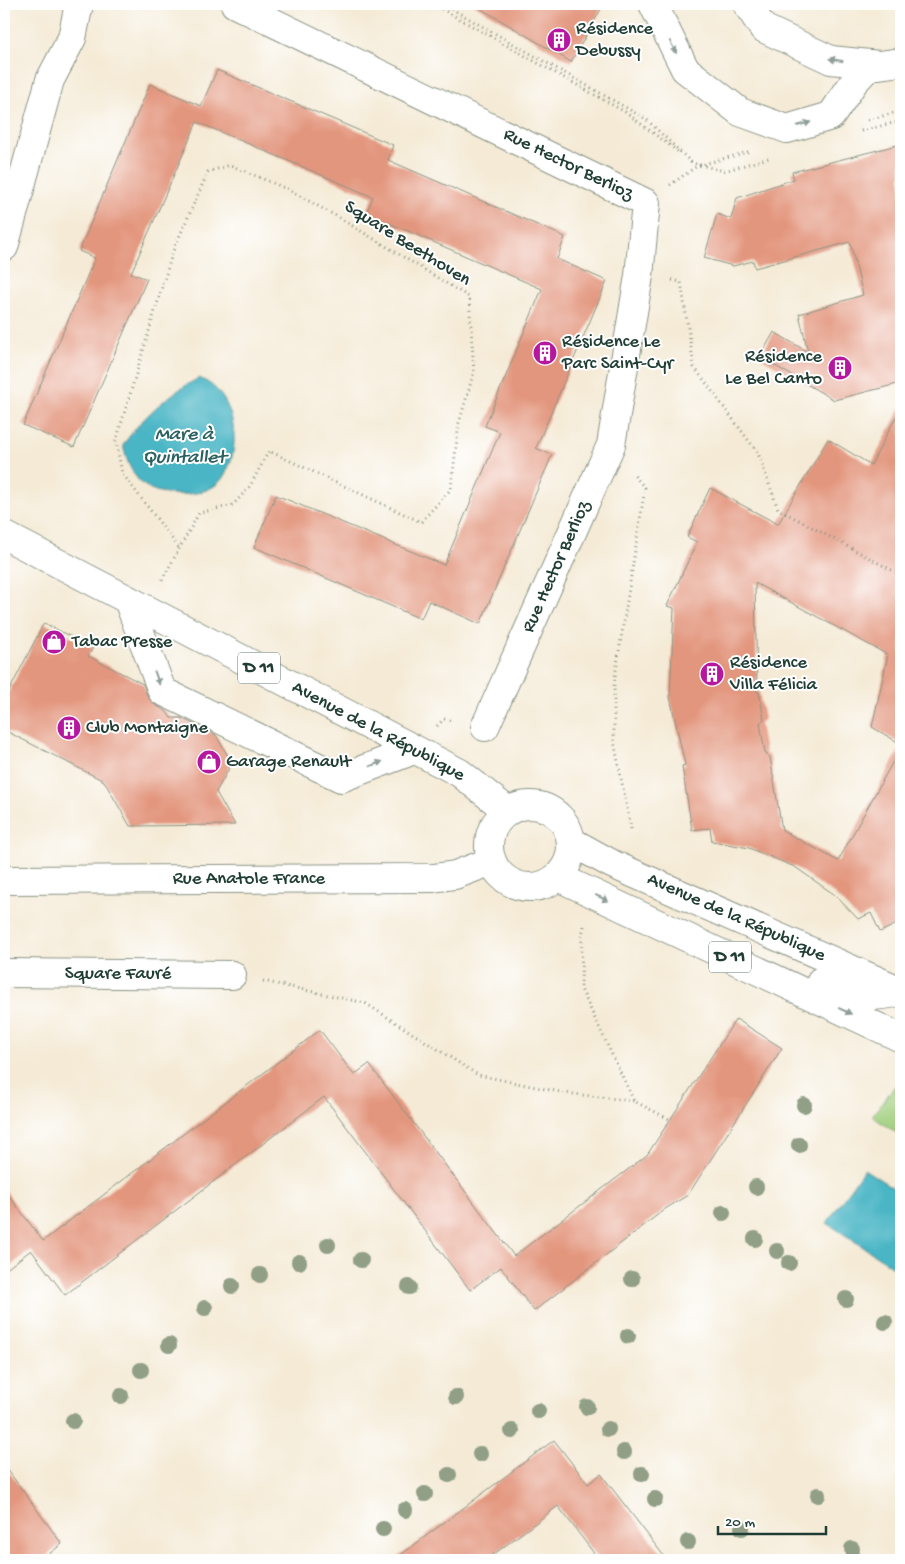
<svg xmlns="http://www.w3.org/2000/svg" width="905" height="1564" font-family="'Gochi Hand',sans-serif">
<rect width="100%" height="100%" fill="#fff"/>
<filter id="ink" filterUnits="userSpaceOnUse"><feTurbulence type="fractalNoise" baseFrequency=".02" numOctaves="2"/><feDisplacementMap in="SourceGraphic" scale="10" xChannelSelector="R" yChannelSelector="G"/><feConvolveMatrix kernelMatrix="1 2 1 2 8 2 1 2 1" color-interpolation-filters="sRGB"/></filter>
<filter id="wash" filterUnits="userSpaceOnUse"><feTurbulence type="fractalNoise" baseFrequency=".0096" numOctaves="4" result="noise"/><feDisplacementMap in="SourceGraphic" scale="20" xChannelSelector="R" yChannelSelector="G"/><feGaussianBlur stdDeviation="1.12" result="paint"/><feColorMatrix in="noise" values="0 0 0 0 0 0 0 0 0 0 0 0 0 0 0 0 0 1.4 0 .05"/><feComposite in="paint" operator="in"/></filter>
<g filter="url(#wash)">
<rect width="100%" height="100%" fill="#f4ead5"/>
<path fill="#9fce7c" stroke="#5f8658" d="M901 1078V1136L872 1116Z"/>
<path fill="#48b5c5" stroke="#34797c" d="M199 378C236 392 244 449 222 479 208 498 165 498 147 487 133 479 126 460 123 445 143 416 168 394 199 378Z
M864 1169 901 1193V1272L827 1223Z"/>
<g id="blocks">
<path fill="#e3967e" d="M473 4H604L571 62Z
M217 70 393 145 388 160 565 237 557 259 607 281 536 448 552 455 480 624 429 601 421 619 254 547 276 495 444 565 500 432 485 426 542 289 366 213 373 197 338 182 197 122 131 273 147 279 74 447 23 425 95 258 79 251 150 84 201 106Z
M901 144V383L834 400 760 357 774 332 808 352 799 314 863 295 850 242 755 268 753 261 733 266 704 258 717 214 731 219 737 198 794 179 792 172Z
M901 407V744L872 727 888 655 755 583 757 692H759L764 719 760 723 765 753 770 757 782 830 838 861 901 747V922L880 932 871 913 858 919 835 895 795 867 749 848 712 841 710 828 692 830 682 766 685 765 670 697 674 608 667 606 697 542 687 537 710 488 778 524 828 439 871 465Z
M44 623 93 648 88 656 143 684 148 697 155 705 166 711 171 718H181L216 735 232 763 216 792 235 825 130 826 104 781 4 730V701Z
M736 1019 782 1048 688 1195 665 1209 534 1311 501 1267 470 1290 324 1097 65 1295 31 1250 4 1271V1189L43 1241 320 1030 354 1075 369 1064 514 1256 647 1155Z
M554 1440 588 1484 601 1474 667 1560H599L558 1506 486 1560H394Z
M4 1465 62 1544 41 1560H4Z"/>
</g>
</g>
<g filter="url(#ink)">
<use href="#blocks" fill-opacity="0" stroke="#8a9484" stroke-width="1"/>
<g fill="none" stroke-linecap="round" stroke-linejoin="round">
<defs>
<path id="minor" d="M235 4 646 203 639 276 611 445 485 727
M653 4 685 69 740 112 787 129 831 116 854 82 871 64
M747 4 763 28 831 60 879 65 901 62
M4 247 50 80 72 38 79 4
M128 600 162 691 341 778 414 750
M4 880 433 878 455 875 492 861
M4 973 232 975"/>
<path id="major" d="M4 535 460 773 508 811
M489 846a41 41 0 1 1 82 0a41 41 0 1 1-82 0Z
M572 842 612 864 901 991
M558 877 901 1038
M821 981C852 995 866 1000 900 992"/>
</defs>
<use href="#minor" stroke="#8a9484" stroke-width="30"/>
<use href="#major" stroke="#8a9484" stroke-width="30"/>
<path stroke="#8a9484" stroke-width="3" stroke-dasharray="1 4" stroke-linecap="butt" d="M433 4 625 112 680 153
M443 4 646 119 692 163 724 171 769 158
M868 120 901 111
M861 131 901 121
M670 185 697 166 751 151
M672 280 681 282 694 367 758 453 778 509 901 575
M162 580 199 513 233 505 250 486 269 451 421 522 451 489 459 423 474 372 469 297 338 217 287 189 230 165 208 172 173 251 116 441 122 473 179 548
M437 726 444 719 453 721
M631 829 614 741V683L645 488 633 474
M584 926 582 935 581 989 634 1101 669 1119
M263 981 365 1003 478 1075 565 1093 634 1101"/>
<use href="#minor" stroke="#fff" stroke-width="28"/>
<use href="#major" stroke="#fff" stroke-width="28"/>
</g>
<g fill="#909f86">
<circle cx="804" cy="1105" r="8"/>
<circle cx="799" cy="1145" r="8"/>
<circle cx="756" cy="1187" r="8"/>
<circle cx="723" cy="1213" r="8"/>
<circle cx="755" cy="1239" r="8"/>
<circle cx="328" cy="1245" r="8"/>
<circle cx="777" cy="1251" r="8"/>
<circle cx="361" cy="1260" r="8"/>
<circle cx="299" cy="1262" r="8"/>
<circle cx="789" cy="1263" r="8"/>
<circle cx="260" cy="1275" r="8"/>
<circle cx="632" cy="1279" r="8"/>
<circle cx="232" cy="1286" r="8"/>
<circle cx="409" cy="1287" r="8"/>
<circle cx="846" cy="1299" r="8"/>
<circle cx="205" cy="1308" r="8"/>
<circle cx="885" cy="1322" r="8"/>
<circle cx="628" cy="1336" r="8"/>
<circle cx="169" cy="1345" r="8"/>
<circle cx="141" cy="1370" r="8"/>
<circle cx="121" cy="1396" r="8"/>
<circle cx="456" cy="1397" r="8"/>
<circle cx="587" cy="1407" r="8"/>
<circle cx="538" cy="1411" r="8"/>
<circle cx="73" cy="1421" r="8"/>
<circle cx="608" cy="1429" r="8"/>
<circle cx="512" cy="1431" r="8"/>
<circle cx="624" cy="1452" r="8"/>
<circle cx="480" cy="1454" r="8"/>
<circle cx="642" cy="1474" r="8"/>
<circle cx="449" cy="1475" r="8"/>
<circle cx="425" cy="1494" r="8"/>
<circle cx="818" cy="1495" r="8"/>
<circle cx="655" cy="1499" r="8"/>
<circle cx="405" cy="1510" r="8"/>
<circle cx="742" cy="1528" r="8"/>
<circle cx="383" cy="1529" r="8"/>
<circle cx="688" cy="1542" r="8"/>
<circle cx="852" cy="1549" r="8"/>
</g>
<defs><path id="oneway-solid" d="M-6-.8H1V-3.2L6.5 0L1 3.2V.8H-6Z" transform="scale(1.25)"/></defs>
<g fill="#8f9e9a">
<use href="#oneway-solid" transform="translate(673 47) rotate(62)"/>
<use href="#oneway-solid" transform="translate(836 60) rotate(-170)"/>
<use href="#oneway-solid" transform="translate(804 124) rotate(-16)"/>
<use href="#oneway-solid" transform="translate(157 678) rotate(70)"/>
<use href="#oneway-solid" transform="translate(376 764) rotate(-21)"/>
<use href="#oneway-solid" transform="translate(602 898) rotate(25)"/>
<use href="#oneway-solid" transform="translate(845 1011) rotate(25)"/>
</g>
</g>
<defs>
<symbol id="building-disc" viewBox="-11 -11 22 22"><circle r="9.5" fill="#b5179e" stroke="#fff"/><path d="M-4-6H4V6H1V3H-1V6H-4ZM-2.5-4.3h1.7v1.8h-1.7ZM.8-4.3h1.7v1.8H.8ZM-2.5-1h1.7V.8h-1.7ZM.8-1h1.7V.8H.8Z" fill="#fff"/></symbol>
<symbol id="shop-disc" viewBox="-11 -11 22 22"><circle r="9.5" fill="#b5179e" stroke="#fff"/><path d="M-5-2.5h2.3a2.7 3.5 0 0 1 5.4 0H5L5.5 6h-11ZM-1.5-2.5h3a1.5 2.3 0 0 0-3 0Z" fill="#fff"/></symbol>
</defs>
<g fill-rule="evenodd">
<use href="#building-disc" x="545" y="26" width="28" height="28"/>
<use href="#building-disc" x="531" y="339" width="28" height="28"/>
<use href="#building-disc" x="826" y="354" width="28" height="28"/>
<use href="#shop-disc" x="40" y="628" width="28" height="28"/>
<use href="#building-disc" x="698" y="660" width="28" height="28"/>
<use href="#building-disc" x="55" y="714" width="28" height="28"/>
<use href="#shop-disc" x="195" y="748" width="28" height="28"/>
</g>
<g text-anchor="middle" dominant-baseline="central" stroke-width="4" stroke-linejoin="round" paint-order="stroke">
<g fill="#fff" stroke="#627771" stroke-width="1">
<rect x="238" y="652.5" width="42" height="31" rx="4"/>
<rect x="709" y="941.5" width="42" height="31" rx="4"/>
</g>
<g font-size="18" font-weight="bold" fill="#1f3d34">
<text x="259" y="668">D 11</text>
<text x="730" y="957">D 11</text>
</g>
<g font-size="19" fill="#1f3d34" stroke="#fff" text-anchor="start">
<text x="576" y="29">Résidence<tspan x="576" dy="22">Debussy</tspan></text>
<text x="562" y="342">Résidence Le<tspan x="562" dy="22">Parc Saint-Cyr</tspan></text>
<text x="822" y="357" text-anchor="end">Résidence<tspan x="822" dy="22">Le Bel Canto</tspan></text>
<text x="72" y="642">Tabac Presse</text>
<text x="730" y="663">Résidence<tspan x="730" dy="22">Villa Félicia</tspan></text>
<text x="86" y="728">Club Montaigne</text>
<text x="226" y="762">Garage Renault</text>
</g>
<g font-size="19" fill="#1f3d34" stroke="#fff">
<text transform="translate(568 165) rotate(26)">Rue Hector Berlioz</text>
<text transform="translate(407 244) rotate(32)">Square Beethoven</text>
<text transform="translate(557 567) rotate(-66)">Rue Hector Berlioz</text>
<text transform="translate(378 732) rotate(28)">Avenue de la République</text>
<text x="249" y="879">Rue Anatole France</text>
<text transform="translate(736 918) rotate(24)">Avenue de la République</text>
<text x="118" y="974">Square Fauré</text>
</g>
<g font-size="20" font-style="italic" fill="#2b6160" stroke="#fff">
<text x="184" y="435">Mare à<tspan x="184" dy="23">Quintallet</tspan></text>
</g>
</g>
<rect width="905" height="1564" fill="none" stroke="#fff" stroke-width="20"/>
<path d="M718 1526v8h108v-8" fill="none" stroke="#1f3d34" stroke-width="2.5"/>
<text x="725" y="1526" font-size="15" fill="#1f3d34" stroke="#ffffff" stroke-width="4" paint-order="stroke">20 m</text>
</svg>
